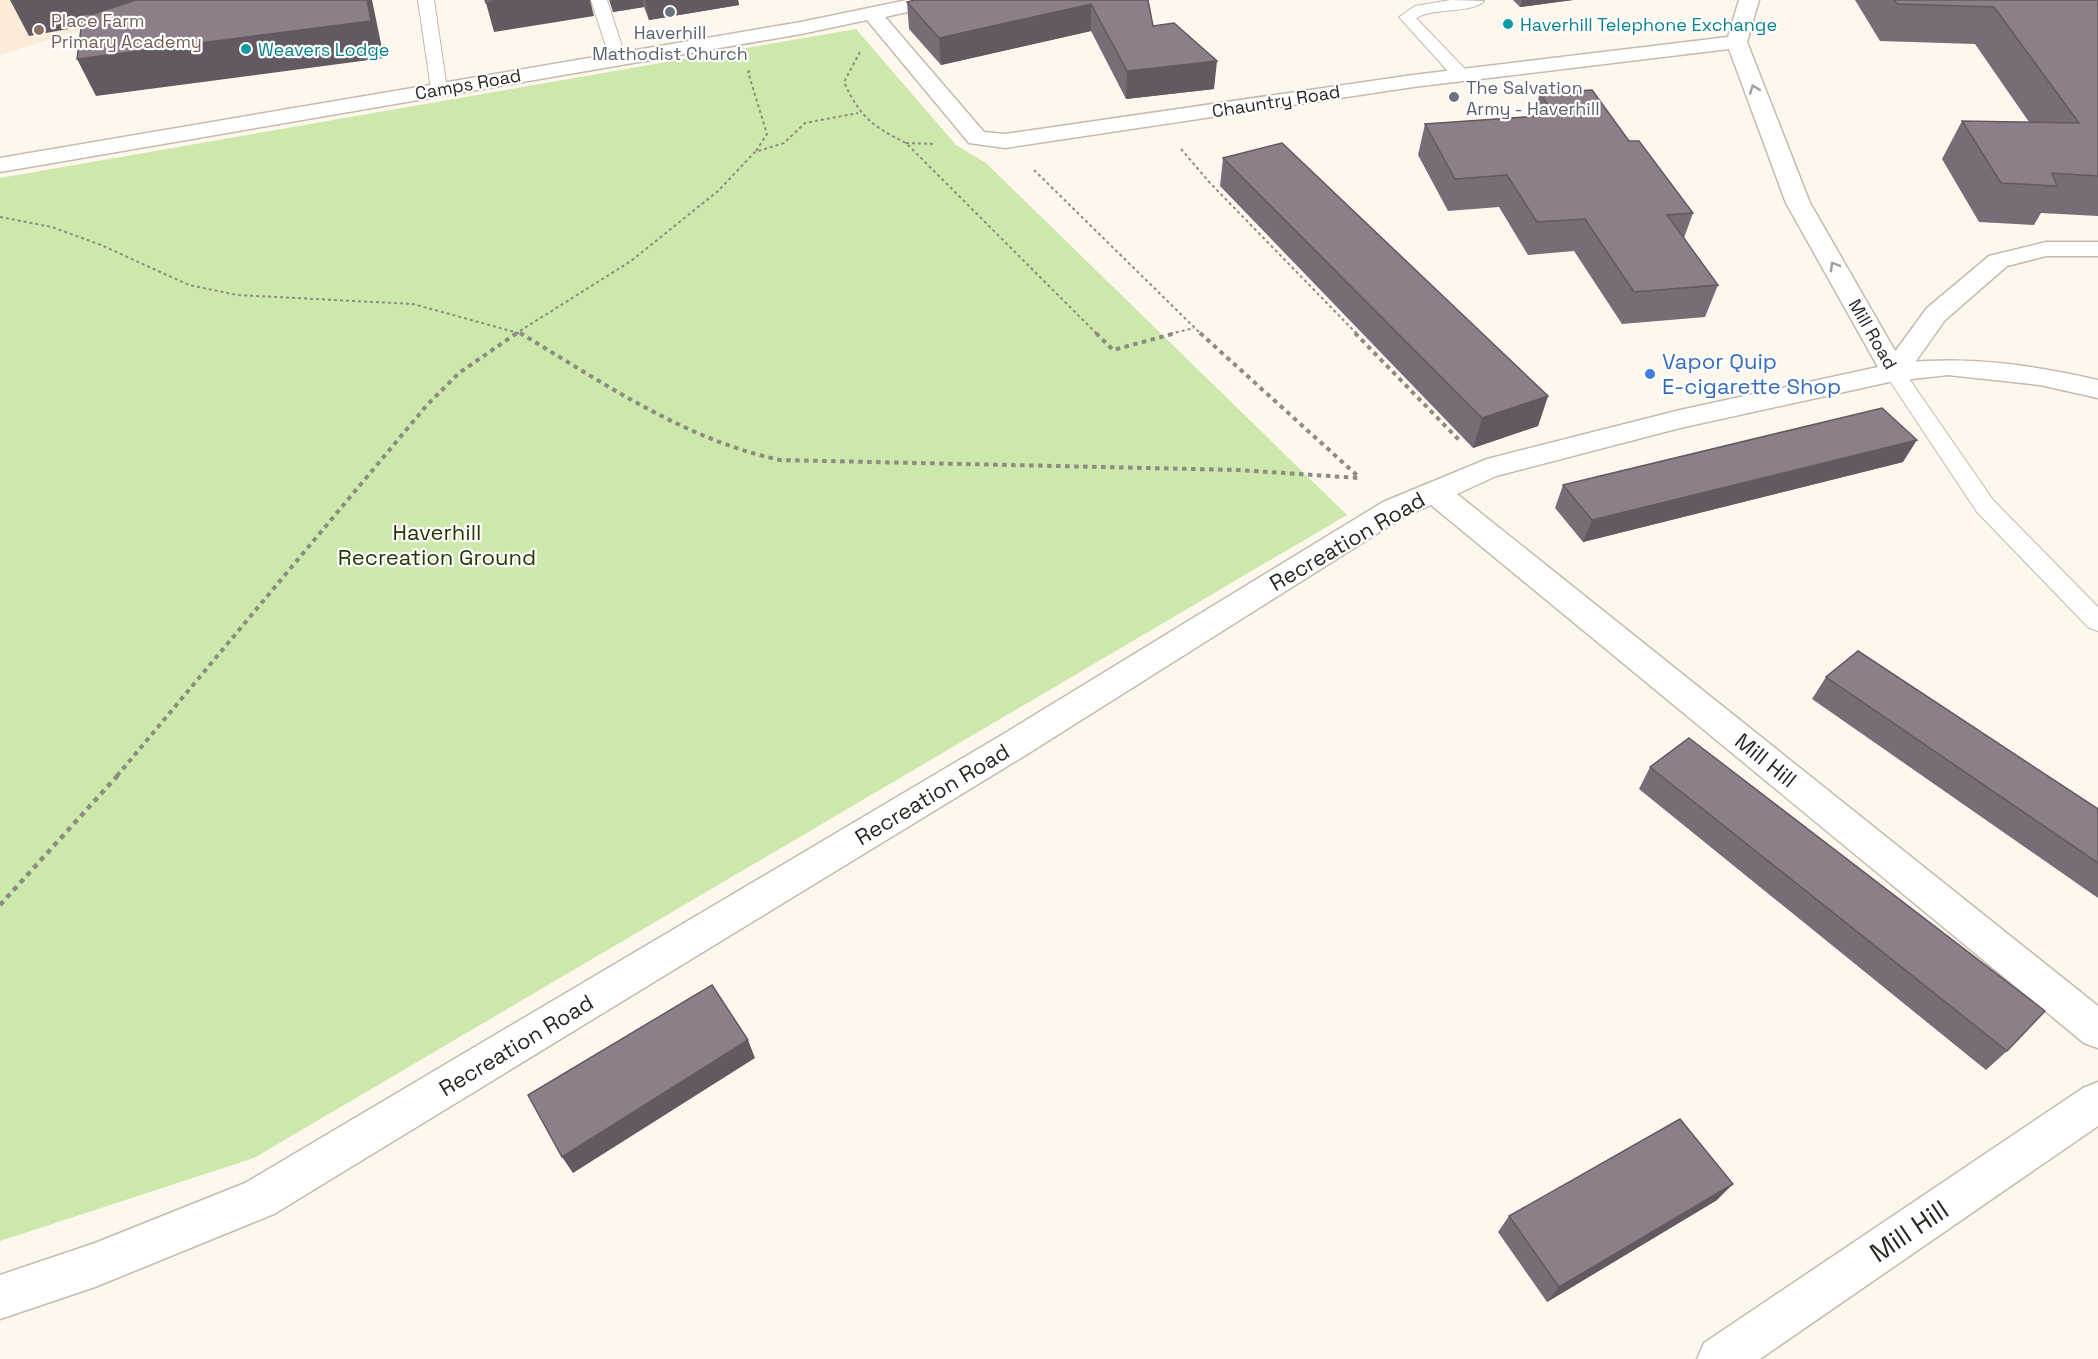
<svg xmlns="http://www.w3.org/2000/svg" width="2098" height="1359" font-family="'Space Grotesk',sans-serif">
<rect width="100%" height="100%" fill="#fef7ee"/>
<path fill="#fcebd7" d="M0 0H173L0 55Z"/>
<path fill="#cce8aa" d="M856 29 956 145 986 163 1347 515 254 1158 0 1241V178Z"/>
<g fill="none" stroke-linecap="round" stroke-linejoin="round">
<defs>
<path id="service" d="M418 0H434L447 89 445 93H433L431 89Z
M591 0H607L626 59 624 62 618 64 610 59Z
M1451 0 1484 1C1472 14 1434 7 1416 18L1467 71 1469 75 1467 79H1455L1399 17 1415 6Z
M1894 365 1901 367 1993 500 2098 607V631L2089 628 1977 512 1884 372 1887 367Z"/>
<path id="pedestrian" d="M2046 242H2098V256H2046L2007 266 1945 320 1904 378 1894 381 1884 378 1880 372 1927 308 1989 256Z"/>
<path id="minor" d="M907 0H946L943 4 885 17 984 132 1005 134 1413 75 1728 37 1739 0H1759L1747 42 1810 203 1902 363C1971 356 2031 365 2098 380V398L2040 385 1948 375 1894 381 1680 428 1496 476 1457 494 2098 1006V1048L2084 1043 1431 505 1405 516 1029 753 274 1214 95 1287 0 1319V1275L95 1243 245 1183 1005 733 1383 502 1487 459 1680 410 1878 367 1786 203 1729 49 1413 87 1005 148 969 143 867 20 801 34 0 172V158L801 22Z
M2098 1082V1126L1760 1359H1697L1704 1343 2083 1088Z"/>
</defs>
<use href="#service" stroke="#c5baac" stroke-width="2"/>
<use href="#pedestrian" stroke="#c5baac" stroke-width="3"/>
<use href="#minor" stroke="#c5baac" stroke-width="3"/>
<path stroke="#8f8a83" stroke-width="2" stroke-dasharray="3 3" stroke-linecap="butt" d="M860 52 844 82C860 117 872 126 906 143L1097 334
M750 71 748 72 767 134 756 151
M906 143 935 144
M1181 149 1210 183 1357 334
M1034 170 1201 334
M0 217 52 227 101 245 189 285 237 295 413 304 522 334
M515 334 631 261 718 191 755 152 784 143 805 123 858 113
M1170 334 1194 328"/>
<path stroke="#8f8a83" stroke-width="4" stroke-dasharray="4.5 4.5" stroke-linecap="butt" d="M520 333C602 382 685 440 780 460L1239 470 1359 478
M1096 333 1113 350 1176 333
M1200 333 1360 478
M1355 333 1460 441
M117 776 427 405 459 373 517 333"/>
<path stroke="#8f8a83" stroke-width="4.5" stroke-dasharray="5 5" stroke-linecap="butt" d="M0 905 119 774"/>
<use href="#service" fill="#fff" fill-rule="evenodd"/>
<use href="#pedestrian" fill="#fff" fill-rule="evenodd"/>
<use href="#minor" fill="#fff" fill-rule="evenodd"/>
</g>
<path fill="#786d77" d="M609 0H738L739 5 649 20 644 7 613 12Z
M1148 0 1153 26 1214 89 1126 99 1091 31 941 65 909 29 907 2Z
M1513 0H1573L1520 7Z
M1855 0H2098V216L2041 213 2034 225 1979 222 1942 159 1962 121 2029 122 1975 44 1880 41Z
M1540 93 1629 141 1693 213 1684 238 1718 285 1705 317 1622 324 1574 251 1528 255 1499 207 1448 211 1418 155 1425 124 1533 116Z
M1223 158 1548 396 1538 426 1473 448 1220 186Z
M1903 462 1583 542 1555 508 1563 485Z
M1826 677 2098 809V898L1812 699Z
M1650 767 2007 1051 1986 1070 1639 789Z
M1717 1200 1547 1302 1498 1232 1509 1216Z"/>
<path fill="#625961" d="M10 0H218L96 24 29 36Z
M367 0H372L384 58 96 96 77 59Z
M502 0H590L594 16 494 32 486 3Z
M610 0H642L644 7 613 12Z
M645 0H738L739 5 649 20Z
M1522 0H1573L1520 7Z
M1091 4V31L941 65 939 38Z
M1217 61 1214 89 1126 99 1127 71Z
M1548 396 1538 426 1473 448 1482 418Z
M1917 440 1903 462 1583 542 1592 520Z
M748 1040 755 1058 573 1173 562 1157Z
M1733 1184 1717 1200 1547 1302 1559 1287Z"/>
<path fill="#8c7f8a" stroke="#625961" stroke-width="1.5" d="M136 0H367L371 21 77 59 83 14H93Z
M485 0H502L486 3Z
M915 0H1148L1153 26 1174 23 1217 61 1127 71 1091 4 939 38 907 2Z
M1894 0H2098V176L2052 173 2057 186 2001 183 1962 121 2079 123 1994 7 1897 4Z
M1592 90 1629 141H1639L1693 213 1667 215 1718 285 1634 292 1585 219 1537 222 1507 175 1455 179 1425 124 1554 115 1540 93Z
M1282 143 1548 396 1482 418 1223 158Z
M1882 408 1917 440 1592 520 1563 485Z
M1858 651 2098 809V863L1826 677Z
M1689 738 2045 1011 2007 1051 1650 767Z
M712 985 748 1040 562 1157 528 1095Z
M1680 1119 1733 1184 1559 1287 1509 1216Z"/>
<defs><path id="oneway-chevron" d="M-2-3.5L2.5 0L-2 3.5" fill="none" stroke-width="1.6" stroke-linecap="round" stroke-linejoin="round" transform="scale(1.5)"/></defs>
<g stroke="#a09e9c">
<use href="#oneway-chevron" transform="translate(1754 89) rotate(-111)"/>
<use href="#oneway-chevron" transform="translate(1834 266) rotate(-120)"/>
</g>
<g fill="#6b7280" stroke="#fff" stroke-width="2">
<circle cx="670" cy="12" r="6"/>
<circle cx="1454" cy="97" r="6"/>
</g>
<g fill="#0f9aa8" stroke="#fff" stroke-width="2">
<circle cx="1508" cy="24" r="6"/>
<circle cx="246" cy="49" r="6"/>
</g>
<circle fill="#8d6e63" stroke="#fff" stroke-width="2" cx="39" cy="30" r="6"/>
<circle fill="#3f7fe0" stroke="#fff" stroke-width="2" cx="1650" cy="374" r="6"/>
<g text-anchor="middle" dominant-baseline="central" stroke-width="4.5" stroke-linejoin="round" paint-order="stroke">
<g font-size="18" fill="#785e54" stroke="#fff" text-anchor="start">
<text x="51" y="20">Place Farm<tspan x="51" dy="21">Primary Academy</tspan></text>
</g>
<g font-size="18" fill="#0d838f" stroke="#fff" text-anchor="start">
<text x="1520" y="24">Haverhill Telephone Exchange</text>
<text x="258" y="49">Weavers Lodge</text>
</g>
<g font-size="18" fill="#5b616d" stroke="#fff">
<text x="670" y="32">Haverhill<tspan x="670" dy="21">Mathodist Church</tspan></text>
<text x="1466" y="87" text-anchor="start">The Salvation<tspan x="1466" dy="21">Army - Haverhill</tspan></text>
</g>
<g font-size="18" fill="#2b2722" stroke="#fff">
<text transform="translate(468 84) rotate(-10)">Camps Road</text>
<text transform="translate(1276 101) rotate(-9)">Chauntry Road</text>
<text transform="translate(1873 334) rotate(60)">Mill Road</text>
</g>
<g font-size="22" fill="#366cbe" stroke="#fff" text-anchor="start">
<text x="1662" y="361">Vapor Quip<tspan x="1662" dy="25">E-cigarette Shop</tspan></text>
</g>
<g font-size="22" fill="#263903" stroke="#fff">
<text x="437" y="532">Haverhill<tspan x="437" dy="25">Recreation Ground</tspan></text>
</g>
<g font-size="22" fill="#2b2722" stroke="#fff">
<text transform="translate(1347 541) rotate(-30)">Recreation Road</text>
<text transform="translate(1766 760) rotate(39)">Mill Hill</text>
<text transform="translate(932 794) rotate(-31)">Recreation Road</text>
<text transform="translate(516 1045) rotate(-31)">Recreation Road</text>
</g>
<g font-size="27" fill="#2b2722" stroke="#fff">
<text transform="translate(1909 1231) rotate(-34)">Mill Hill</text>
</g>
</g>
</svg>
